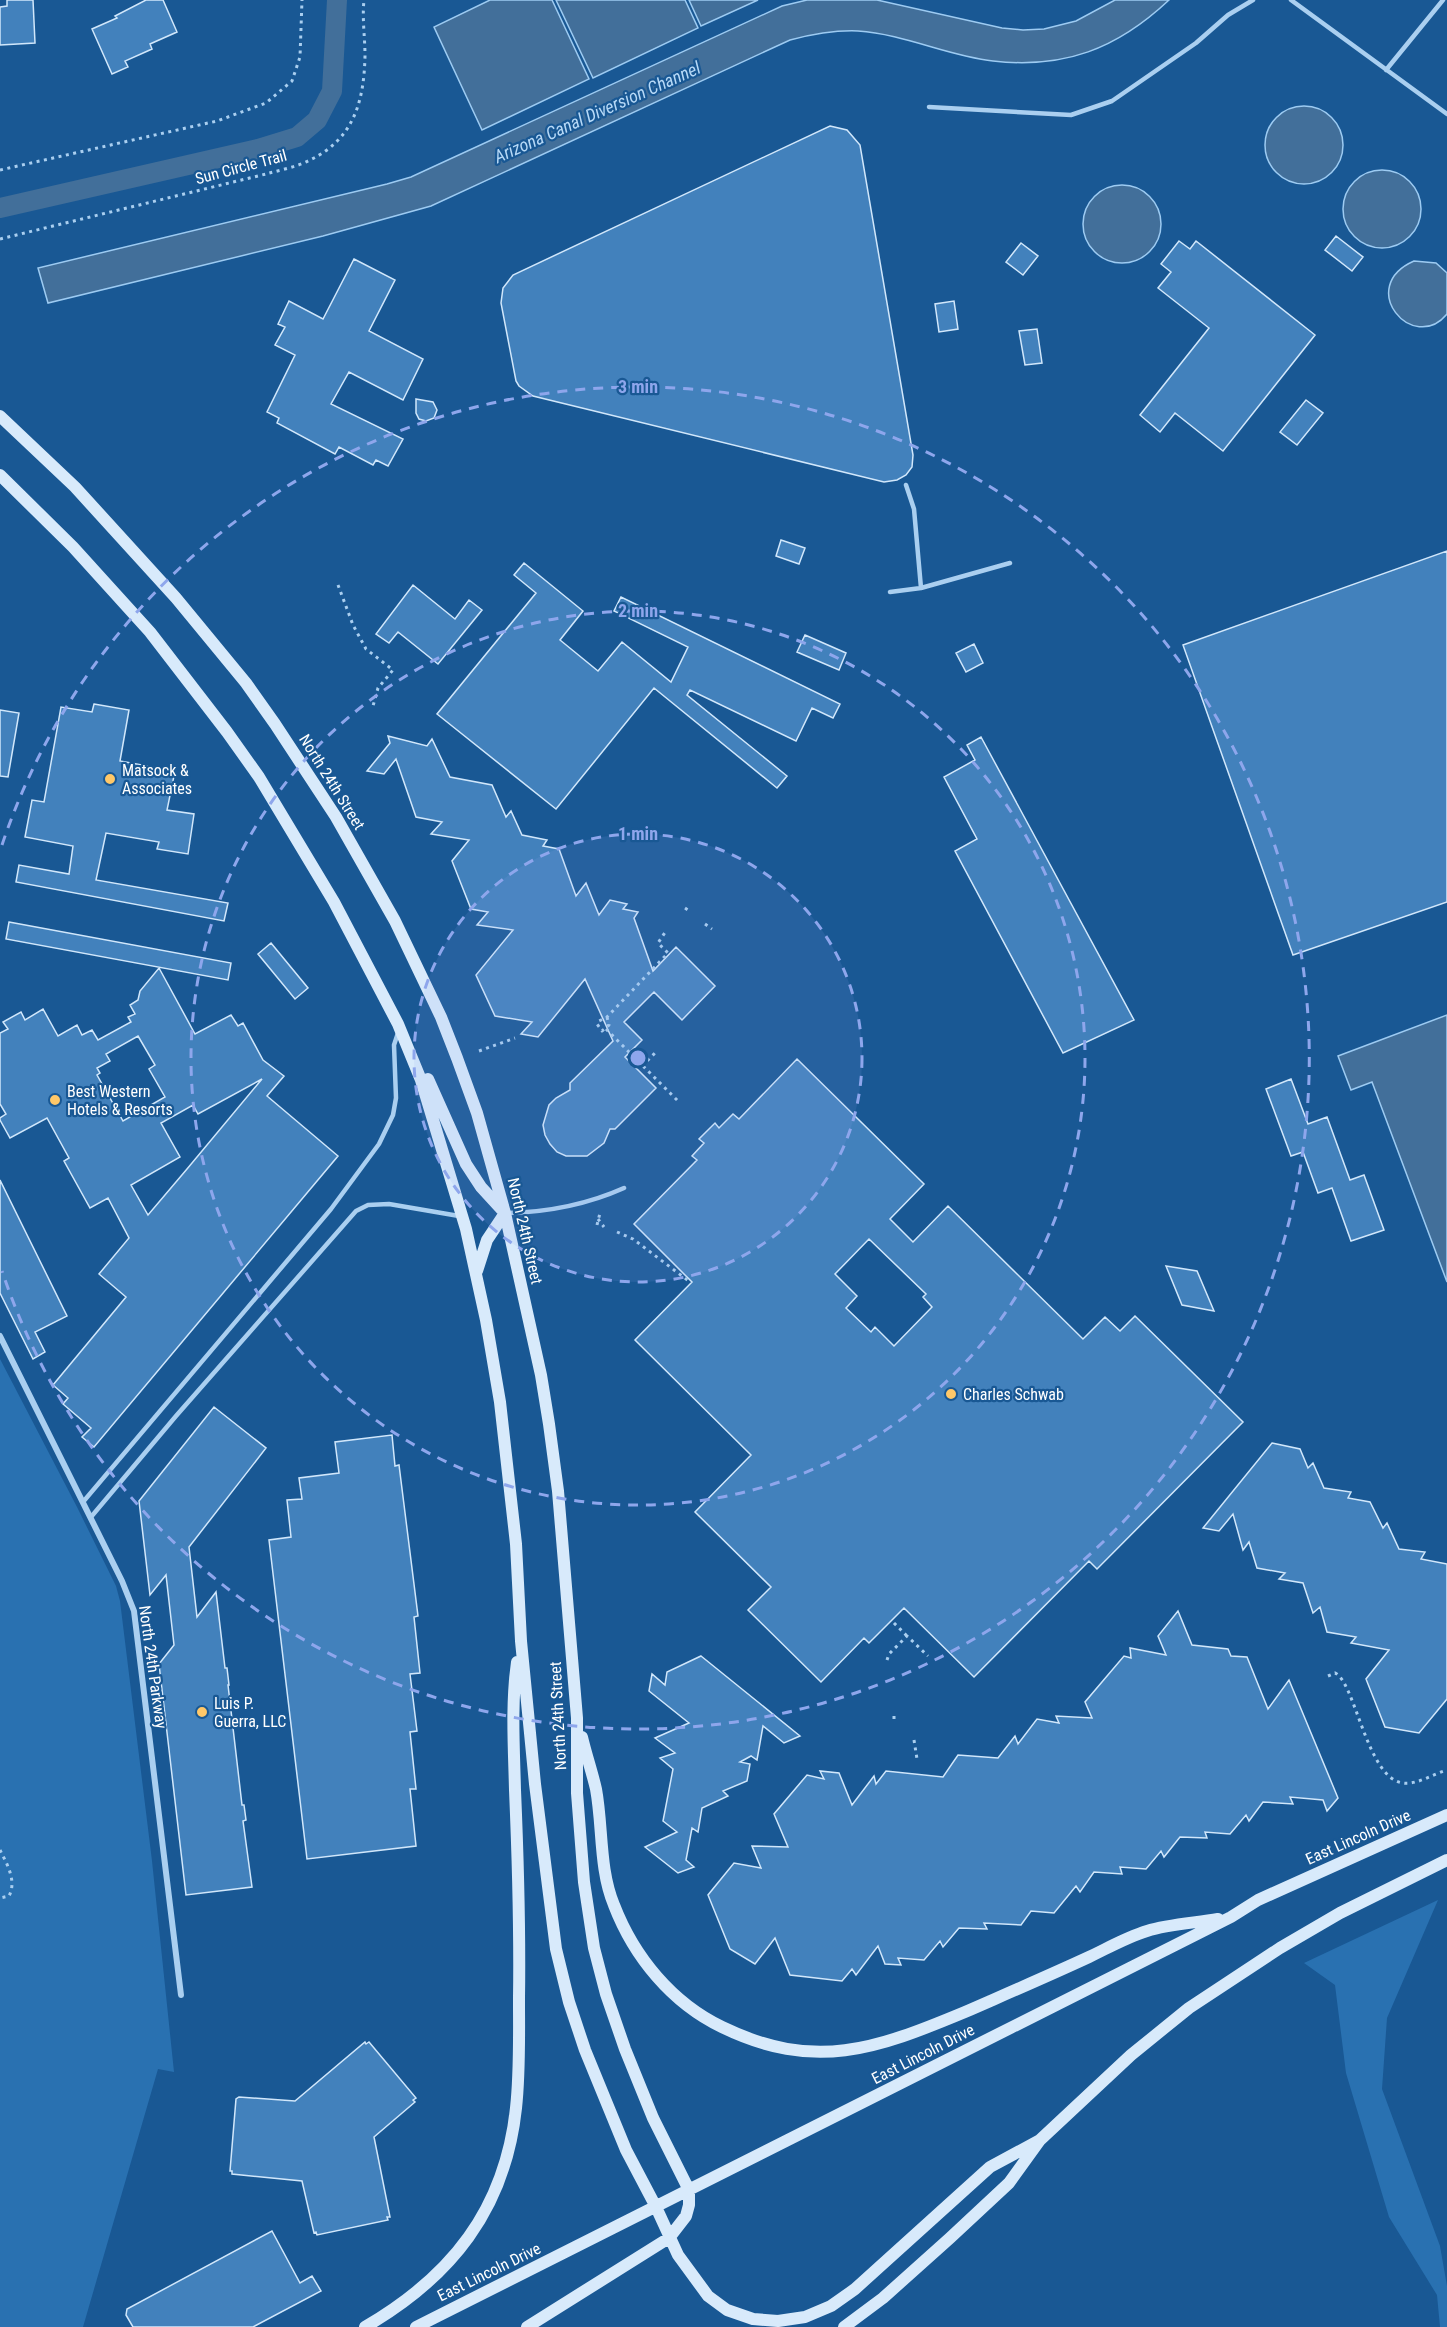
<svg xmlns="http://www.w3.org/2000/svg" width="1447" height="2327" font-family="'Roboto Condensed',sans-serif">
<rect width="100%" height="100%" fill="#195894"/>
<path fill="#2971b1" d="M0 1359 77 1507 116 1586 120 1601 152 1861 174 2072 158 2069 83 2327H0Z
M1438 1900 1387 2018 1382 2089 1440 2246 1447 2286V2327H1440L1437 2295 1389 2217 1346 2073 1335 1985 1304 1963Z"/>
<path fill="#426f9a" stroke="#9dcbf2" stroke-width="1.5" d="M490 0H552L589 79 482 130 434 27Z
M556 0H685L698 28 593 78Z
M689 0H758L701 26Z
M807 0H877L1002 28 1023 30 1044 29 1076 21 1115 0H1169C1117 49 1064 69 993 61 948 56 904 34 858 31 835 30 813 34 790 40L431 206 323 236 48 303 38 268 387 184 411 177 782 6Z
M1265 145a39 39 0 1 1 78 0a39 39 0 1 1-78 0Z
M1343 209a39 39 0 1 1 78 0a39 39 0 1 1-78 0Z
M1083 224a39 39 0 1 1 78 0a39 39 0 1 1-78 0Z
M1414 261 1436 263 1447 273V314C1413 355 1355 287 1414 261Z
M1447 1015V1282L1372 1082 1351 1090 1338 1056Z"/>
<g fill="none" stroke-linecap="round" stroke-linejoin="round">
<path stroke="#426f9a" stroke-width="20" d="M0 208 258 149 297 137 317 120 332 91 337 0"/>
</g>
<path fill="#4281bc" stroke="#d1e7fb" stroke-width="1.5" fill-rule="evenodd" d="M7 0H33L35 43 0 45V7L7 6Z
M146 0H163L177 32 150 44 152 49 125 61 128 67 112 74 92 29 117 18 115 16Z
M830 126 847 130 860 145 913 455 912 467 906 475 897 480 884 482 533 396 519 386 516 381 501 303 503 288 513 275Z
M1336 236 1363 257 1352 271 1325 250Z
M1179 241 1190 249 1196 241 1315 335 1223 451 1175 413 1160 432 1140 415 1209 328 1158 288 1171 272 1161 264Z
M1021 243 1038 256 1023 275 1006 262Z
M354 259 395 280 369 331 423 359 403 400 349 372 331 404 403 439 388 466 376 460 373 465 339 447 335 454 277 423 279 418 267 412 295 355 275 345 285 327 278 324 289 301 323 319Z
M954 301 958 329 939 332 935 304Z
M1037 329 1042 363 1025 365 1019 331Z
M416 399 433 402 437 410 434 418 426 421 419 419 416 413Z
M1306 400 1323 413 1297 445 1280 432Z
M781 540 805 548 799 564 776 556Z
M1447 551V902L1293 955 1183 645Z
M524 563 583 611 560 640 598 671 622 642 671 682 688 647 614 611 621 597 840 704 833 718 812 708 796 741 690 690 687 695 787 776 777 788 654 688 556 809 437 714 536 593 514 575Z
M413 585 455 619 469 600 482 610 438 664 398 632 389 643 376 634Z
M805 635 846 653 839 670 797 652Z
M974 644 983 663 966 672 956 653Z
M94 704 129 710 120 761 175 771 167 810 194 814 188 854 157 849 159 842 106 833 96 880 228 903 224 921 16 882 19 865 69 874 73 846 25 837 32 800 44 802 61 707 92 712Z
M0 710 19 713 8 777 0 776Z
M388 736 427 746 432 739 450 777 492 785 506 817 511 811 522 835 547 840 543 846 559 849 576 896 586 883 599 915 610 900 627 904 623 909 638 912 634 918 653 971 676 947 715 986 682 1020 654 992 624 1022 642 1040 625 1057 656 1088 615 1129H610L604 1143 587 1156H566L557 1152 550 1144 545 1135 543 1125 549 1105 556 1098 570 1090V1083L613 1041 585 979 538 1037 521 1034 532 1022 495 1016 476 975 513 930 477 925 488 912 471 909 452 861 469 840 431 834 442 822 416 817 396 759 384 774 367 771 390 743Z
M981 737 1134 1020 1063 1053 955 851 977 839 944 777 975 760 967 745Z
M9 922 231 963 228 980 6 939Z
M271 943 308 988 295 999 258 954Z
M159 968 195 1034 231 1015 238 1026 243 1023 263 1060 284 1076 267 1096 338 1156 94 1447 82 1437 91 1428 63 1404 68 1398 53 1385 126 1297 99 1274 129 1238 108 1198 90 1208 64 1161 69 1158 47 1118 10 1138 0 1120V1118L6 1114 0 1104V1033L8 1029 3 1022 21 1012 25 1020 43 1009 58 1036 77 1025 82 1035 92 1030 98 1040 131 1022 128 1017 135 1014 130 1005 138 1000 140 991ZM138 1036 155 1065 149 1069 165 1097 123 1121 97 1075 100 1073 97 1068 110 1061 106 1054ZM262 1079 187 1169 148 1215 131 1185 180 1157 161 1123 193 1105 198 1114Z
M797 1059 924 1184 890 1219 913 1242 948 1206 1083 1339 1105 1317 1120 1331 1135 1316 1243 1422 1097 1569 1089 1561 974 1677 904 1608 869 1643 864 1638 821 1682 748 1610 771 1587 695 1512 751 1455 635 1340 692 1282 634 1224 697 1160 692 1156 704 1143 699 1139 715 1123 719 1128 733 1114 739 1119ZM869 1239 926 1294 923 1297 932 1307 894 1346 875 1327 871 1332 846 1308 857 1296 835 1274Z
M1291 1079 1308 1124 1327 1117 1350 1180 1364 1175 1384 1230 1351 1241 1332 1188 1318 1193 1303 1152 1291 1156 1266 1089Z
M0 1180 67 1316 35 1332 45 1352 33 1359 0 1293Z
M1166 1266 1197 1271 1214 1311 1182 1305Z
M214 1407 266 1448 189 1547 197 1617 216 1592 225 1668H227L229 1685H228L242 1805H244L246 1820 243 1821 252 1887 186 1895 159 1664 174 1645 166 1575 150 1595 139 1501Z
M392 1435 395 1466 399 1465 418 1616 414 1617 420 1673 410 1674 417 1731 410 1732 416 1789H410L416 1846 307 1859 269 1540 291 1537 287 1500 302 1499 299 1478 339 1473 335 1442Z
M1272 1443 1300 1449 1308 1468 1313 1463 1324 1488 1351 1492 1348 1498 1370 1502 1383 1528 1387 1523 1399 1549 1425 1552 1421 1559 1447 1564V1699L1419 1733 1385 1727 1366 1679 1389 1650 1351 1643 1356 1637 1327 1632 1320 1607 1313 1613 1303 1583 1279 1579 1285 1573 1257 1568 1249 1542 1243 1550 1233 1514 1219 1531 1203 1528Z
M1178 1611 1192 1645 1228 1649 1231 1656 1247 1657 1268 1709 1289 1680 1338 1798 1327 1811 1323 1800 1290 1797 1293 1804 1263 1802 1249 1821 1246 1815 1230 1834 1205 1832 1207 1838 1180 1837 1164 1857 1161 1851 1146 1869 1120 1867 1122 1874 1094 1872 1080 1892 1076 1886 1054 1913 1031 1911 1021 1925 984 1923 987 1929 959 1928 943 1947 940 1941 924 1960 898 1958 901 1965 885 1964 878 1946 856 1975 852 1969 842 1981 790 1975 775 1938 755 1964 730 1949 708 1895 734 1863 761 1868 752 1846 788 1847 774 1814 807 1775 824 1779 820 1771 839 1773 852 1805 874 1776 876 1784 886 1771 943 1777 958 1755 998 1758 1015 1736 1018 1744 1037 1719 1059 1723 1056 1716 1092 1718 1085 1702 1124 1656 1131 1658 1130 1648 1166 1655 1158 1636Z
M701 1656 800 1736 784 1743 763 1726 757 1760 751 1756 740 1762 750 1764 747 1781 723 1791 728 1796 702 1808 698 1832 692 1828 686 1860 694 1867 678 1873 645 1847 677 1832 663 1821 673 1769 660 1758 675 1753 655 1738 689 1723 649 1691 652 1674 665 1685 667 1672Z
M365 2042 366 2044 369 2042 416 2098 413 2100 415 2102 374 2137 390 2217H387L388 2220 317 2235 316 2232 314 2233 302 2181 232 2174V2171H230L236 2099 239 2097 295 2101Z
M272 2231 300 2283 312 2276 321 2291 253 2327H133L126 2315 127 2309Z"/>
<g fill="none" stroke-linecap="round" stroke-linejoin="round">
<path stroke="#aacff0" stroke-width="3" stroke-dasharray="3 4.5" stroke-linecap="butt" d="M0 170 217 121 266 103 292 81 300 57 302 0
M0 239 266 174C280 170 297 167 310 160 354 139 364 101 365 56 365 37 362 19 364 0
M338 585 353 625 366 649 393 670 378 688 373 706
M685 908 691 912
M705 924 712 929
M607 1017 609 1025 602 1031 597 1024 599 1021 607 1017 668 953 658 943 666 931
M606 1029 679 1102
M479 1051 515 1038
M642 1066 655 1053
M598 1219 604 1227
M597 1225 600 1213
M617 1232 633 1239 690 1282
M894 1623 907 1636
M887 1660 889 1654 907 1636 928 1656
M1328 1676 1335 1673C1355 1681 1367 1779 1403 1783 1417 1785 1433 1774 1447 1770
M894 1719V1713
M914 1740 917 1759
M0 1850C7 1864 17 1881 9 1896L0 1898"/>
<path stroke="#aacff0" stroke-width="4.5" d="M1291 0 1447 114
M1386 70 1443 0
M929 107 1071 115 1112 101 1196 43 1228 15 1253 0
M906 485 914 509 921 588
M890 592 921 588 1010 563
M508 1213C549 1212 586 1205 624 1188
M83 1502 331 1209 379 1144 393 1115 396 1098 394 1045 398 1033
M91 1517 176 1416 356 1211 368 1205 389 1204 459 1216"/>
<path stroke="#aacff0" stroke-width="6" d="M0 1336 122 1581 134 1611 181 1995"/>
<path stroke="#d8eafb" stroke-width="12" d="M0 416 75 487 176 598 246 683 275 724 336 817 395 921 441 1017 457 1058 477 1113 505 1213 541 1375 549 1424 558 1491 577 1718V1793L584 1882 594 1948 606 1994 625 2049 653 2118 689 2190V2205L686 2216 669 2238 527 2327
M0 475 73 547 150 632 227 732 259 777 334 902 398 1024 421 1080 466 1229 486 1320 500 1402 516 1544 521 1641 535 1784 556 1949 569 2002 585 2050 626 2150 656 2207 678 2255 708 2296 727 2310 753 2319 778 2321 805 2317 831 2306 855 2289 990 2167 1040 2140
M428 1079 466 1164 481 1187 503 1211
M477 1271 487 1240 505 1213
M582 1737C586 1754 592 1772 596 1789 603 1827 599 1869 614 1905 634 1957 672 2003 722 2027 815 2072 876 2049 965 2012 1006 1994 1048 1976 1089 1957 1108 1948 1127 1937 1147 1931 1169 1924 1195 1923 1218 1919
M365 2327C451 2277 505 2210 516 2108 520 2072 519 2036 519 1999 520 1929 518 1860 515 1790 514 1748 511 1704 517 1662
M416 2327 1231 1917 1258 1900 1447 1815
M844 2327 883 2298 950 2238 1009 2183 1040 2140 1131 2055 1189 2008 1280 1948 1340 1913 1447 1860"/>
</g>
<circle cx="638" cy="1058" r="224" fill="#8ea6ec" fill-opacity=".12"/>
<g fill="none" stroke="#8ea6ec" stroke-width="3" stroke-dasharray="10 8">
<circle cx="638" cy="1058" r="224"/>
<circle cx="638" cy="1058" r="447"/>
<path d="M2 845A671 671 0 1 1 2 1271"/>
</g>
<g fill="#ffc869" stroke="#195894" stroke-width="2">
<circle cx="110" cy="779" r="6"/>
<circle cx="55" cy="1100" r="6"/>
<circle cx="951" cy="1394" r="6"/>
<circle cx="202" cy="1712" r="6"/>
</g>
<g text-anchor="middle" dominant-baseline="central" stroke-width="4.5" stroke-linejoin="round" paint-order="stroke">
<g font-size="16" fill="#fff" stroke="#195894">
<text transform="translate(241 167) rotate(-15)">Sun Circle Trail</text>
<text transform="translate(332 782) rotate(58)">North 24th Street</text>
<text transform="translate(525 1231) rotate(77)">North 24th Street</text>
<text transform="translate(153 1667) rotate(82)">North 24th Parkway</text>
<text transform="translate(558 1716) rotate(-93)">North 24th Street</text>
<text transform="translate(1358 1837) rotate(-24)">East Lincoln Drive</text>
<text transform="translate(923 2054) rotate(-27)">East Lincoln Drive</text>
<text transform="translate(489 2272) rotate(-26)">East Lincoln Drive</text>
</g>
<g font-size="16" fill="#fff" stroke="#195894" text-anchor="start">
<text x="122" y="770">Matsock &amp;<tspan x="122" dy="18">Associates</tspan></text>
<text x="67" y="1091">Best Western<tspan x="67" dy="18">Hotels &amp; Resorts</tspan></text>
<text x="963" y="1394">Charles Schwab</text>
<text x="214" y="1703">Luis P.<tspan x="214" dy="18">Guerra, LLC</tspan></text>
</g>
<g font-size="18" font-style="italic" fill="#b7d9f7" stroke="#195894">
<text transform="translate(597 112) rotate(-24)">Arizona Canal Diversion Channel</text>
</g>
</g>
<circle cx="638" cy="1058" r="9" fill="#8ea6ec" stroke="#195894" stroke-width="3"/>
<g font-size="18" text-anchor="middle" font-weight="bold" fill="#8ea6ec" stroke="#195894" stroke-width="4.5" stroke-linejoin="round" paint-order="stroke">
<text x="638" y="393">3 min</text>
<text x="638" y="617">2 min</text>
<text x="638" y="840">1 min</text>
</g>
</svg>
